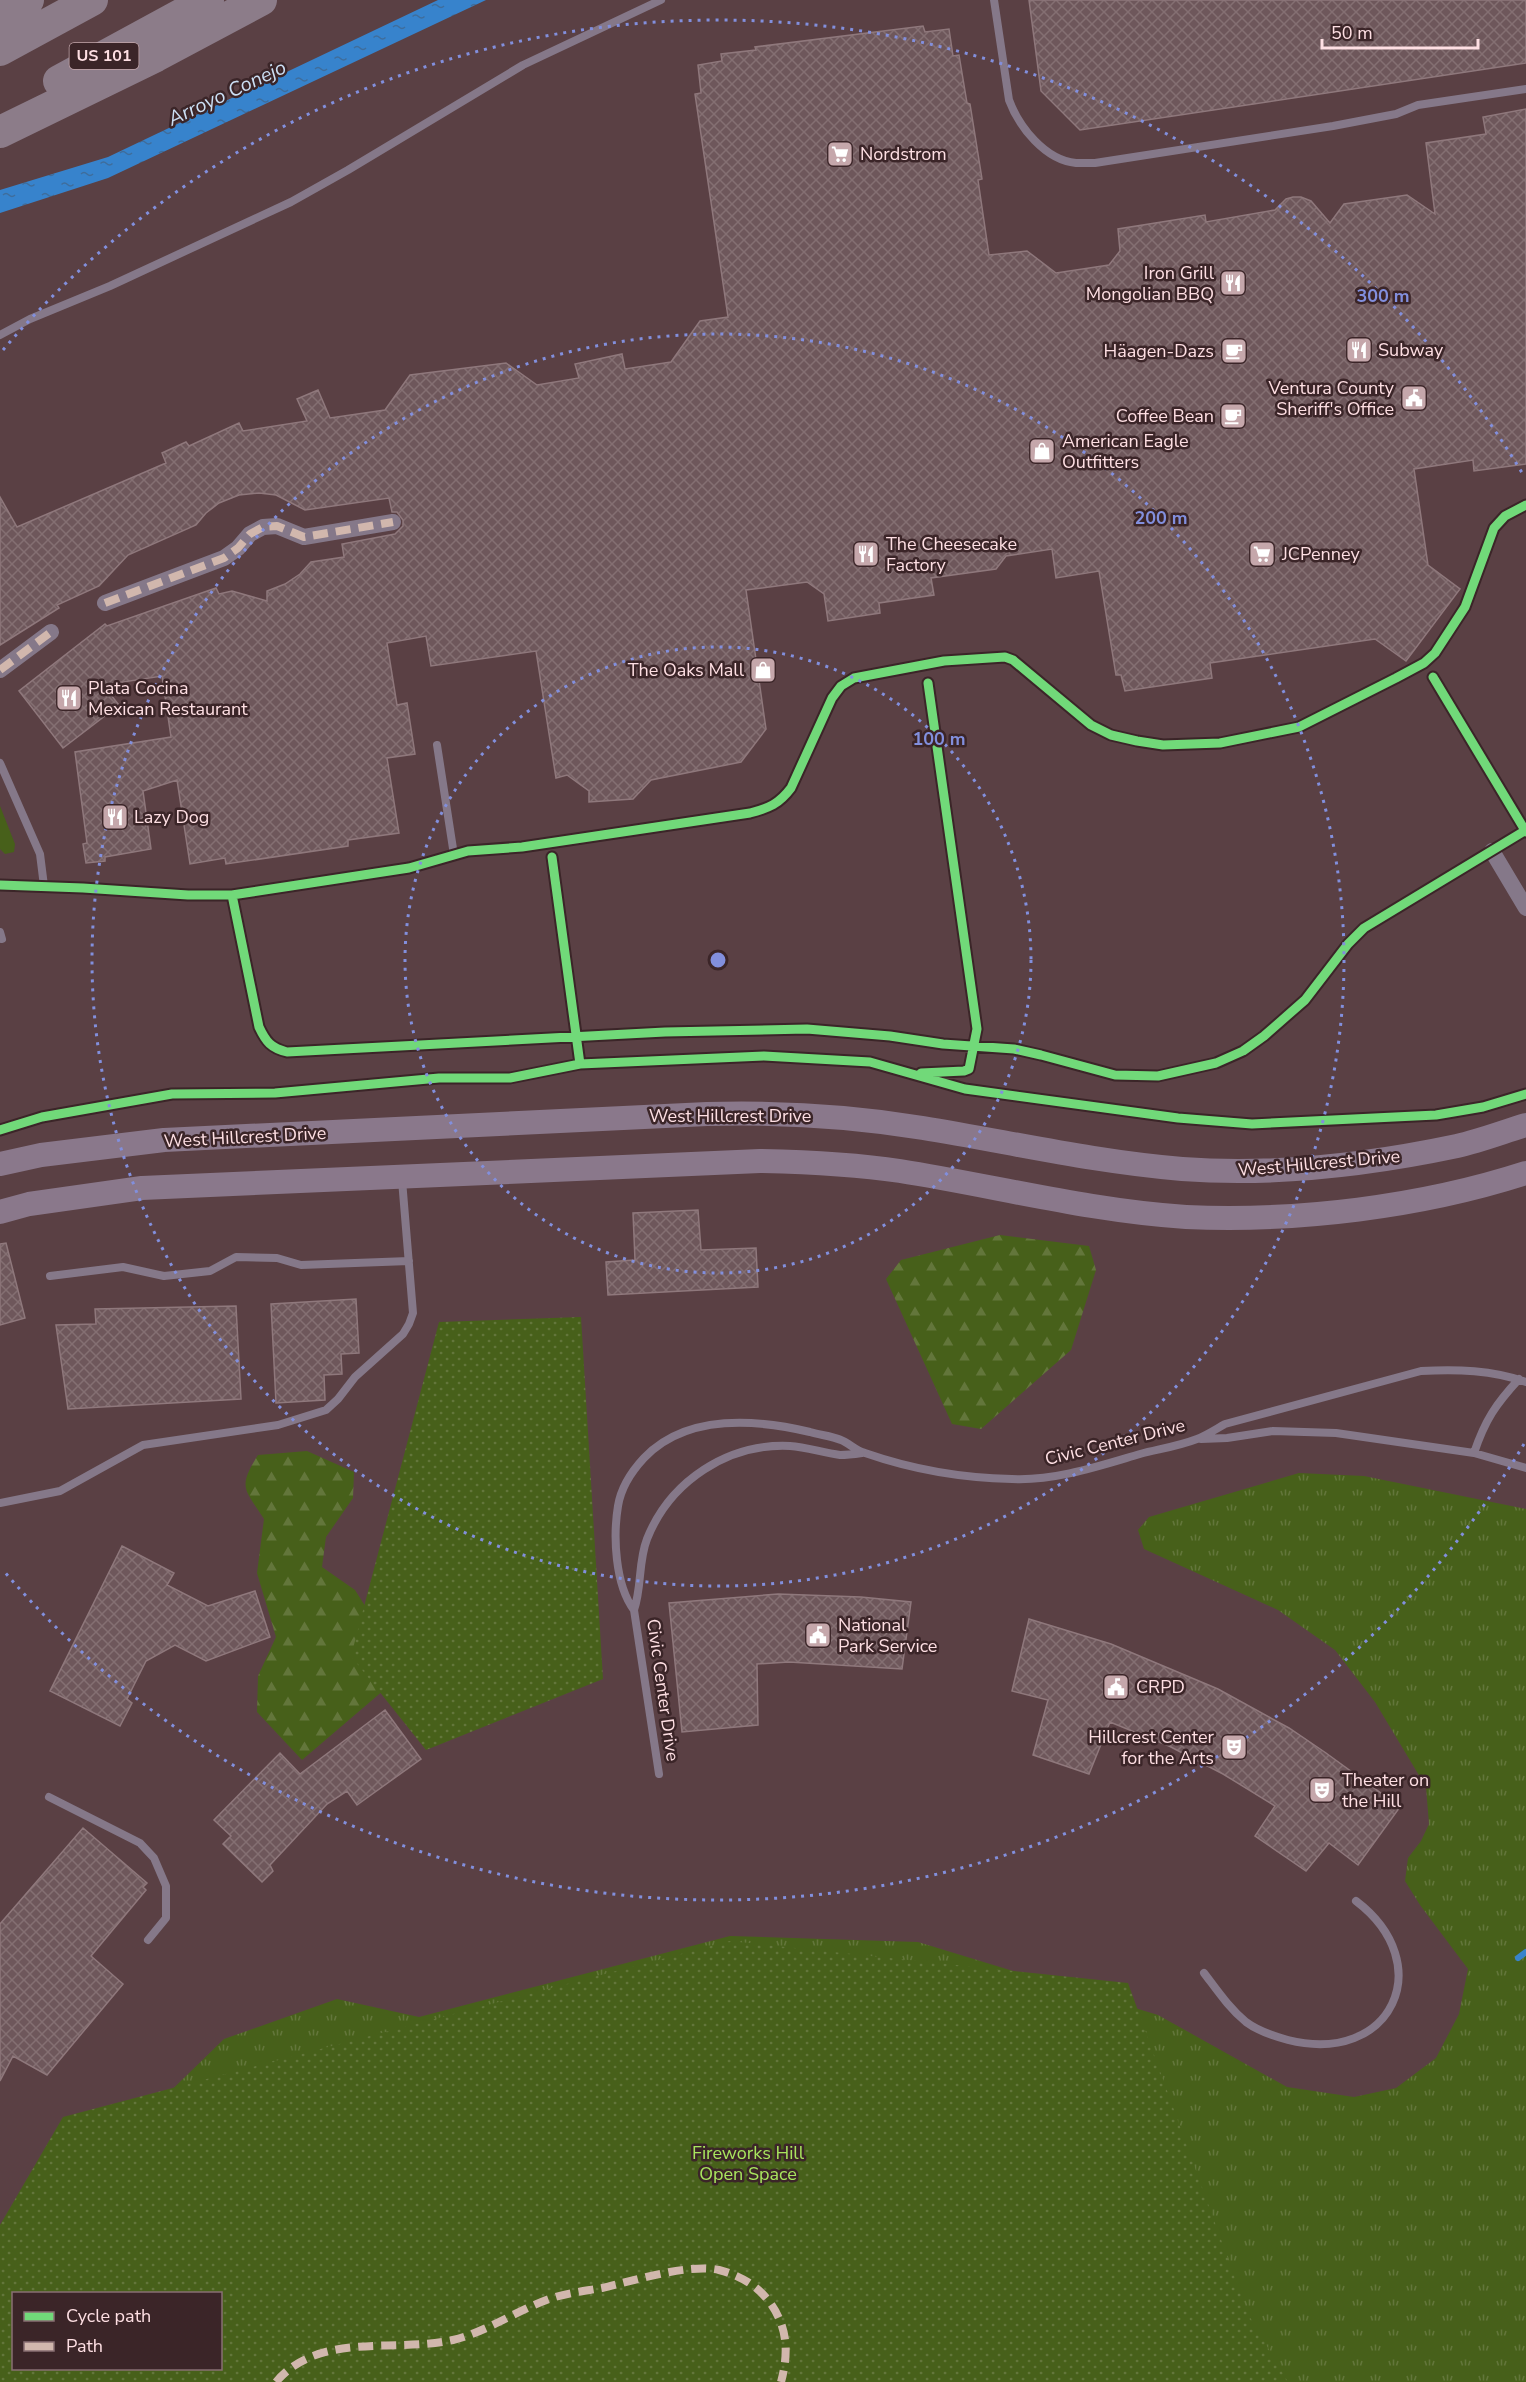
<svg xmlns="http://www.w3.org/2000/svg" width="1526" height="2382" font-family="'Nunito Sans',sans-serif">
<defs>
<pattern id="grass-tufts" width="24" height="20" patternUnits="userSpaceOnUse" patternTransform="scale(1.5)"><rect width="24" height="20" fill="#47601a"/><path d="M3 7l-1-3M5 7V3M7 7l1-3M15 17l-1-3M17 17v-4M19 17l1-3" fill="none" stroke="#63763b"/></pattern>
<pattern id="forest-firs" width="22" height="20" patternUnits="userSpaceOnUse" patternTransform="scale(1.5)"><rect width="22" height="20" fill="#47601a"/><path d="M5 1l3.5 6h-7zM16 11l3.5 6h-7z" fill="#63763b"/></pattern>
<pattern id="park-dots" width="8" height="8" patternUnits="userSpaceOnUse" patternTransform="scale(1.5)"><rect width="8" height="8" fill="#47601a"/><path d="M2 2h.1M6 6h.1" fill="none" stroke="#63763b" stroke-width="1.8" stroke-linecap="round"/></pattern>
<pattern id="water-ripples" width="26" height="14" patternUnits="userSpaceOnUse" patternTransform="scale(1.5)"><rect width="26" height="14" fill="#3783cc"/><path d="M2 4q2-2 4 0t4 0M15 11q2-2 4 0t4 0" fill="none" stroke="#3e6d9c"/></pattern>
<pattern id="building-cross-hatch" width="8" height="8" patternUnits="userSpaceOnUse" patternTransform="scale(1.5)"><rect width="8" height="8" fill="#6e575b"/><path d="M0 0l8 8M0 8l8-8" fill="none" stroke="#846f72"/></pattern>
</defs>
<rect width="100%" height="100%" fill="#5a4044"/>
<path fill="url(#grass-tufts)" fill-rule="evenodd" d="M1299 1473 1364 1476 1526 1509V2382H0V2287L39 2219 224 2039 337 1999 419 2017 730 1936 918 1942 1158 2015 1287 2087 1354 2097 1396 2088 1436 2058 1459 2014 1468 1969 1420 1905 1405 1881 1408 1858 1421 1841 1429 1824 1426 1787 1375 1702 1335 1650 1278 1610 1144 1549 1138 1530 1149 1517ZM14 2294H220V2368H14Z"/>
<path fill="url(#forest-firs)" d="M1000 1235 1089 1246 1096 1270 1071 1350 981 1429 952 1424 886 1279 901 1260Z
M307 1451 354 1472 353 1498 326 1537 322 1567 355 1590 390 1645 391 1684 302 1760 257 1712 258 1676 276 1637 257 1573 264 1519C245 1489 237 1488 258 1455Z"/>
<path fill="url(#park-dots)" fill-rule="evenodd" d="M581 1317 603 1679 426 1750 351 1656 439 1322Z
M730 1941 1128 1983 1248 2314 1288 2382H0V2225L63 2117ZM14 2294H220V2368H14Z"/>
<path fill="#47601a" d="M0 806 15 844 14 852 5 854 0 849Z"/>
<path fill="url(#water-ripples)" d="M438 0H486L108 178 0 213V190L108 157Z"/>
<g fill="none" stroke-linecap="round" stroke-linejoin="round">
<path stroke="#3783cc" stroke-width="6" d="M1518 1958 1526 1952"/>
</g>
<path fill="url(#building-cross-hatch)" stroke="#8f787c" stroke-width="1.5" d="M1029 0H1526V63L1080 130 1041 91Z
M923 26 925 32 949 29 953 56 959 55 967 103 970 104 982 179 978 180 989 255 1027 251 1056 273 1109 265 1120 251 1118 229 1205 215 1206 222 1275 210 1286 199 1293 197H1301L1311 201 1330 223 1344 204 1407 195 1435 214 1426 143 1486 134 1483 117 1526 109V464L1474 471 1473 460 1414 469 1428 565 1460 589 1406 661 1375 639 1210 663 1212 678 1125 691 1121 675H1116L1099 571 1056 578 1052 549 1006 556 996 569 931 578 934 595 879 603 880 613 828 621 824 594 807 582 746 590 766 729 741 762 651 780 633 799 589 802V791L567 775 556 778 536 651 431 666 426 636 387 643 397 705 407 703 415 754 387 758 399 833 348 840V846L226 864 225 858 190 864 177 780 143 791 151 849 105 857V861L86 863 83 844 87 843 75 752 171 737 162 676 103 685 119 705 63 748 19 691 105 624 107 626 216 588 219 594 232 591 267 601V591L285 584 300 574 311 562 344 557 342 544 395 534 403 526V520L397 512H392L389 498 305 510 276 495 259 493 239 495 219 503 206 513 196 525 128 555 99 586 57 605 59 608 0 645V497L17 527 166 463 162 453 186 442 189 446 239 423 243 431 307 421 297 399 318 390 330 418 385 410 410 375 506 363 537 385 579 378 575 364 622 354 625 369 671 362 700 321 728 317 695 94 701 93 698 65 722 61 721 54 756 50 755 47Z
M698 1210 701 1250 756 1248 758 1287 608 1295 606 1262 635 1260 633 1213Z
M6 1243 25 1318 0 1325V1244Z
M356 1299 359 1353 341 1354 342 1374 324 1375 325 1400 276 1403 271 1304Z
M236 1306 241 1399 68 1409 56 1325 96 1324 95 1309Z
M122 1546 174 1573 167 1585 208 1606 255 1591 270 1637 206 1661 175 1645 146 1661 127 1699 132 1703 120 1726 50 1691Z
M778 1594 861 1597 911 1602 902 1669 789 1662 757 1664 758 1725 682 1732 669 1603Z
M1029 1619 1111 1644 1218 1689 1289 1728 1326 1753 1400 1807 1358 1865 1329 1843 1306 1871 1255 1836 1275 1806 1223 1774 1169 1746 1110 1722 1089 1774 1033 1755 1048 1700 1012 1691Z
M385 1710 421 1759 357 1805 347 1791 327 1804 270 1865 273 1871 262 1882 223 1844 231 1836 214 1820 280 1753 300 1774Z
M83 1828 147 1883 143 1887 146 1890 91 1956 123 1984 47 2075 13 2056 0 2081V1924Z"/>
<g fill="none" stroke-linecap="round" stroke-linejoin="round">
<path stroke="#857889" stroke-width="8" d="M994 0 1009 100C1019 127 1045 160 1076 163 1082 163 1089 163 1095 163L1333 126 1396 114 1418 105 1526 89
M0 335 30 319 110 286 291 202 348 170 523 65 661 0
M437 745 454 855
M0 763 40 854 44 886
M0 885 83 888 188 895H232L259 1027C266 1042 271 1048 287 1052L665 1032 807 1029 890 1036 943 1044 1014 1049 1041 1055 1115 1075 1158 1076 1216 1063 1243 1051 1264 1036 1305 1000 1348 944 1364 928 1526 830
M232 895 409 868 468 851 522 847 750 813C769 808 779 804 791 788L832 698 841 686 854 678 944 661 1005 657 1013 660 1091 725 1111 735 1137 741 1163 745 1220 743 1299 727 1396 678 1424 663 1435 653 1465 607 1494 528 1505 516 1526 505
M0 932 2 939
M50 1276 123 1267 164 1276 210 1271 236 1257 277 1258 301 1265 409 1261
M1201 1439 1227 1438 1273 1431 1336 1433 1474 1453 1526 1468
M1474 1453C1485 1420 1496 1404 1519 1379
M0 1503 60 1491 143 1445 278 1425 326 1410 338 1399 355 1377 403 1334 409 1324 413 1313 402 1180
M634 1610C615 1585 613 1536 618 1506 621 1487 631 1472 644 1458 686 1414 755 1419 810 1432 820 1435 832 1436 841 1440 849 1443 856 1451 865 1453 911 1469 963 1478 1012 1479 1055 1481 1099 1466 1140 1454 1159 1449 1179 1446 1197 1439 1207 1435 1216 1429 1225 1424L1421 1371C1457 1369 1492 1370 1526 1382
M659 1774 634 1610C642 1587 638 1562 647 1539 670 1481 728 1443 790 1446 807 1447 823 1453 840 1455 847 1455 855 1454 862 1453
M49 1797 140 1843 154 1858 166 1886V1918L148 1940
M1204 1973C1217 1990 1229 2008 1246 2022 1258 2031 1273 2036 1288 2040 1392 2066 1439 1964 1356 1901"/>
<path stroke="#857889" stroke-width="16" d="M105 603 224 558 238 548 250 534 263 527 277 526 304 537 393 522
M0 670 51 632
M1492 851 1526 908"/>
<path stroke="#8a788b" stroke-width="24" d="M0 1164 41 1155 164 1140 707 1114C780 1112 851 1116 923 1128 1009 1142 1095 1162 1182 1169 1274 1176 1367 1165 1457 1146 1480 1141 1503 1132 1526 1125
M0 1212 29 1204 142 1188 760 1161C807 1162 853 1164 900 1171 995 1186 1090 1211 1186 1217 1297 1222 1421 1207 1526 1173"/>
<path stroke="#8c7c89" stroke-width="32" d="M0 19 28 0
M0 50 92 0
M59 81 208 0
M0 132 156 56 261 0"/>
<path stroke="#d1b7ad" stroke-width="8" stroke-dasharray="15 8" stroke-linecap="butt" d="M105 603 224 558 238 548 250 534 263 527 277 526 304 537 393 522
M0 670 51 632
M276 2382C319 2331 395 2353 453 2340 486 2332 516 2311 549 2299 566 2293 585 2291 602 2288 633 2281 689 2263 719 2270 739 2275 756 2285 768 2300 788 2326 789 2352 781 2382"/>
<defs>
<path id="cycleway" d="M1433 677 1526 832
M552 857 580 1064
M0 885 83 888 188 895H232L259 1027C266 1042 271 1048 287 1052L665 1032 807 1029 890 1036 943 1044 1014 1049 1041 1055 1115 1075 1158 1076 1216 1063 1243 1051 1264 1036 1305 1000 1348 944 1364 928 1526 830
M232 895 409 868 468 851 522 847 750 813C769 808 779 804 791 788L832 698 841 686 854 678 944 661 1005 657 1013 660 1091 725 1111 735 1137 741 1163 745 1220 743 1299 727 1396 678 1424 663 1435 653 1465 607 1494 528 1505 516 1526 505
M921 1073 964 1071 969 1069 977 1029 928 683
M0 1130 42 1117 172 1094 275 1093 439 1078H510L580 1064 764 1056 870 1062 965 1089 1178 1118 1252 1124 1436 1115 1483 1107 1526 1094"/>
</defs>
<use href="#cycleway" stroke="#3b2528" stroke-width="13"/>
<use href="#cycleway" stroke="#71d979" stroke-width="9"/>
</g>
<g fill="none" stroke="#828fdd" stroke-width="3" stroke-dasharray="3 6">
<circle cx="718" cy="960" r="313"/>
<circle cx="718" cy="960" r="626"/>
<path d="M1524 1444A940 940 0 0 1 3 1570M3 350A940 940 0 0 1 1524 476"/>
</g>
<defs>
<symbol id="supermarket-square" viewBox="-11 -11 22 22"><rect x="-9" y="-9" width="18" height="18" rx="4" fill="#c5a7ab" stroke="#3b2528"/><path d="M-6-5.5h2.5l.6 2H6L4.5 2H-2.5L-4.4-4H-6ZM-1.5 3.2a1.3 1.3 0 1 0 .1 0ZM3 3.2a1.3 1.3 0 1 0 .1 0Z" fill="#fff"/></symbol>
<symbol id="restaurant-square" viewBox="-11 -11 22 22"><rect x="-9" y="-9" width="18" height="18" rx="4" fill="#c5a7ab" stroke="#3b2528"/><path d="M-5-6h1v4h1v-4h1v4h1v-4h1v5L-1.5 .5V6h-2V.5L-5-1ZM5-6V6H3V1.5H1.5Q1.5-4 5-6Z" fill="#fff"/></symbol>
<symbol id="cafe-square" viewBox="-11 -11 22 22"><rect x="-9" y="-9" width="18" height="18" rx="4" fill="#c5a7ab" stroke="#3b2528"/><path d="M-5.5-4.5H6V0H3Q3 3.5 0 3.5H-2.5Q-5.5 3.5-5.5 0ZM3-3.2v2h1.7v-2ZM-6 4.5H4V6H-6Z" fill="#fff"/></symbol>
<symbol id="civic-square" viewBox="-11 -11 22 22"><rect x="-9" y="-9" width="18" height="18" rx="4" fill="#c5a7ab" stroke="#3b2528"/><path d="M-.6-6.5H3V-4.5H.6V-3L4-1V1h2V6H-6V1h2V-1L-.6-3ZM-1.2 2.5V6h2.4V2.5Z" fill="#fff"/></symbol>
<symbol id="shop-square" viewBox="-11 -11 22 22"><rect x="-9" y="-9" width="18" height="18" rx="4" fill="#c5a7ab" stroke="#3b2528"/><path d="M-5-2.5h2.3a2.7 3.5 0 0 1 5.4 0H5L5.5 6h-11ZM-1.5-2.5h3a1.5 2.3 0 0 0-3 0Z" fill="#fff"/></symbol>
<symbol id="theatre-square" viewBox="-11 -11 22 22"><rect x="-9" y="-9" width="18" height="18" rx="4" fill="#c5a7ab" stroke="#3b2528"/><path d="M-5-5.5Q0-4 5-5.5V0Q5 5 0 6Q-5 5-5 0ZM-3.3-2.5H-1v1.5H-3.3ZM1-2.5H3.3v1.5H1ZM-2.8 1Q0 5.5 2.8 1Z" fill="#fff"/></symbol>
</defs>
<g fill-rule="evenodd">
<use href="#supermarket-square" x="825" y="139" width="30" height="30"/>
<use href="#restaurant-square" x="1218" y="268" width="30" height="30"/>
<use href="#restaurant-square" x="1344" y="335" width="30" height="30"/>
<use href="#cafe-square" x="1219" y="336" width="30" height="30"/>
<use href="#civic-square" x="1399" y="383" width="30" height="30"/>
<use href="#cafe-square" x="1218" y="401" width="30" height="30"/>
<use href="#shop-square" x="1027" y="436" width="30" height="30"/>
<use href="#restaurant-square" x="851" y="539" width="30" height="30"/>
<use href="#supermarket-square" x="1247" y="539" width="30" height="30"/>
<use href="#shop-square" x="748" y="655" width="30" height="30"/>
<use href="#restaurant-square" x="54" y="683" width="30" height="30"/>
<use href="#restaurant-square" x="100" y="802" width="30" height="30"/>
<use href="#civic-square" x="803" y="1620" width="30" height="30"/>
<use href="#civic-square" x="1101" y="1672" width="30" height="30"/>
<use href="#theatre-square" x="1219" y="1732" width="30" height="30"/>
<use href="#theatre-square" x="1307" y="1775" width="30" height="30"/>
</g>
<g text-anchor="middle" dominant-baseline="central" stroke-width="5" stroke-linejoin="round" paint-order="stroke">
<rect fill="#3b2528" stroke="#c4a7ab" stroke-width="1.5" x="69.5" y="43" width="69" height="26" rx="4.5"/>
<g font-size="16" font-weight="bold" fill="#fedfe3">
<text x="104" y="56">US 101</text>
</g>
<g font-size="18" fill="#fedfe3" stroke="#3b2528" text-anchor="start">
<text x="860" y="154">Nordstrom</text>
<text x="1214" y="273" text-anchor="end">Iron Grill<tspan x="1214" dy="21">Mongolian BBQ</tspan></text>
<text x="1378" y="350">Subway</text>
<text x="1214" y="351" text-anchor="end">Häagen-Dazs</text>
<text x="1394" y="388" text-anchor="end">Ventura County<tspan x="1394" dy="21">Sheriff's Office</tspan></text>
<text x="1214" y="416" text-anchor="end">Coffee Bean</text>
<text x="1062" y="441">American Eagle<tspan x="1062" dy="21">Outfitters</tspan></text>
<text x="886" y="544">The Cheesecake<tspan x="886" dy="21">Factory</tspan></text>
<text x="1282" y="554">JCPenney</text>
<text x="744" y="670" text-anchor="end">The Oaks Mall</text>
<text x="88" y="688">Plata Cocina<tspan x="88" dy="21">Mexican Restaurant</tspan></text>
<text x="134" y="817">Lazy Dog</text>
<text x="838" y="1625">National<tspan x="838" dy="21">Park Service</tspan></text>
<text x="1136" y="1687">CRPD</text>
<text x="1214" y="1737" text-anchor="end">Hillcrest Center<tspan x="1214" dy="21">for the Arts</tspan></text>
<text x="1342" y="1780">Theater on<tspan x="1342" dy="21">the Hill</tspan></text>
</g>
<g font-size="18" fill="#fedfe3" stroke="#3b2528">
<text x="730" y="1116">West Hillcrest Drive</text>
<text transform="translate(245 1137) rotate(-3)">West Hillcrest Drive</text>
<text transform="translate(1319 1163) rotate(-5)">West Hillcrest Drive</text>
<text transform="translate(1115 1442) rotate(-14)">Civic Center Drive</text>
<text transform="translate(663 1690) rotate(82)">Civic Center Drive</text>
</g>
<g font-size="18" fill="#a8e55e" stroke="#3b2528">
<text x="748" y="2153">Fireworks Hill<tspan x="748" dy="21">Open Space</tspan></text>
</g>
<g font-size="20" font-style="italic" fill="#cbdef3" stroke="#3b2528">
<text transform="translate(227 93) rotate(-25)">Arroyo Conejo</text>
</g>
</g>
<circle cx="718" cy="960" r="9" fill="#828fdd" stroke="#3b2528" stroke-width="3"/>
<g font-size="18" text-anchor="middle" font-weight="bold" fill="#828fdd" stroke="#3b2528" stroke-width="5" stroke-linejoin="round" paint-order="stroke">
<text x="1383" y="302">300 m</text>
<text x="1161" y="524">200 m</text>
<text x="939" y="745">100 m</text>
</g>
<rect x="12" y="2292" width="210" height="78" fill="#3b2528" stroke="#896f73" stroke-width="1.5"/>
<rect x="24" y="2312" width="30" height="9" fill="#71d979" stroke="#896f73" stroke-width="1.5"/>
<text x="66" y="2322" font-size="18" fill="#fedfe3">Cycle path</text>
<rect x="24" y="2342" width="30" height="9" fill="#d1b7ad" stroke="#896f73" stroke-width="1.5"/>
<text x="66" y="2352" font-size="18" fill="#fedfe3">Path</text>
<path d="M1322 39v9h156v-9" fill="none" stroke="#fedfe3" stroke-width="3"/>
<text x="1331" y="39" font-size="18" fill="#fedfe3" stroke="#3b2528" stroke-width="4.5" paint-order="stroke">50 m</text>
</svg>
